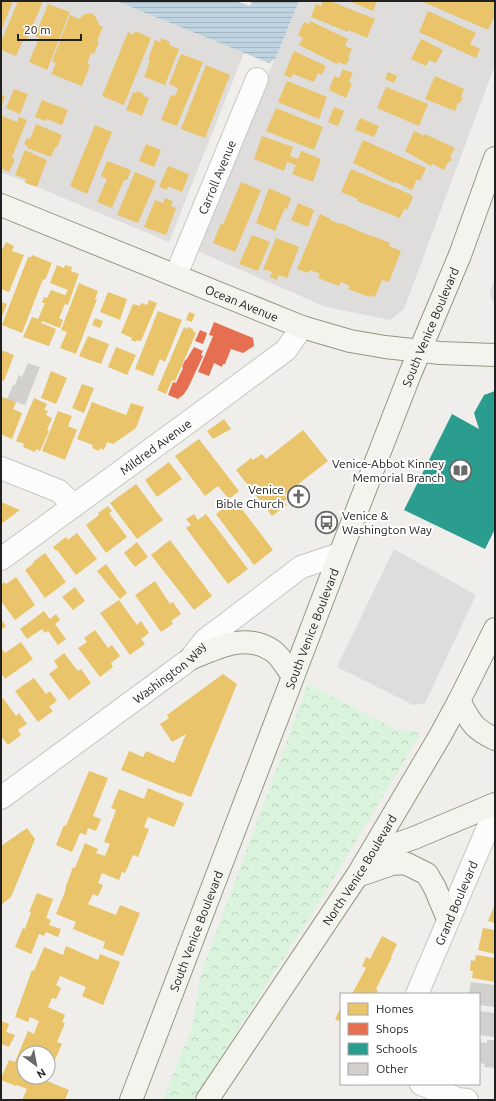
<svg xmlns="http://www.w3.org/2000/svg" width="496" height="1101" font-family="Ubuntu,sans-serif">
<defs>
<pattern id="park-crowns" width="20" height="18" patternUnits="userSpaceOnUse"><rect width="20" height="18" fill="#daf3dd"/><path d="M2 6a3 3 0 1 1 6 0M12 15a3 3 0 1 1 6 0" fill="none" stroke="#bbd0bd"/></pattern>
<pattern id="water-rules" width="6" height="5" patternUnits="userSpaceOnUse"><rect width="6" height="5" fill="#bfd4e0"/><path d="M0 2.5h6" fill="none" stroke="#a4b6c0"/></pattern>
</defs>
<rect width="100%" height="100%" fill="#efeeea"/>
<path fill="#dedddb" d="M1 1H116L244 53 169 242 1 172Z
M299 1H495V65L404 309 390 320 326 307 195 250Z
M495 279V302L492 301 490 291Z
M394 549 476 595 425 703 413 705 337 667Z"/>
<path fill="url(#park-crowns)" d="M308 684 397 730 417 732 419 736 323 896 193 1100H163L193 1024 200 976Z"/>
<path fill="url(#water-rules)" d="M116 1H236L250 6 252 1H299L275 59 269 63Z"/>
<path fill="#e9c46a" d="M1 1H13L1 31Z
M18 1H43L26 42 23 40 16 56 1 50V42Z
M323 1H330L375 19 367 38 348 30V32L311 17 316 4 321 6Z
M349 1H377L373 11Z
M421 1H495V15L488 30Z
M48 4 70 12 47 70 29 62 39 38 35 36Z
M428 11 476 33 470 44 480 49 476 58 419 32Z
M90 13 94 15 98 21 99 25 103 27 97 41 99 42 94 54 91 53 87 64 90 65 82 86 51 74 56 63 52 61 70 15 79 19 85 14Z
M310 21 348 39 345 46 352 49 348 57H350L346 65 338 62 337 64 299 45 303 38 298 35 304 22 309 24Z
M135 31 151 38 124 105 102 96 128 32 133 35Z
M161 38 170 42 169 45 179 49 165 85 144 77 150 61 148 60 155 40 160 42Z
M421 39 443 50 436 63 429 60 426 66 411 59Z
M294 51 326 66 322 75 318 73 314 82 293 74 291 78 284 75Z
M181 54 203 62 177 126 161 120 171 95 175 96 178 88 169 84Z
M206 65 230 75 205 138 181 129Z
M343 69 353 73 349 82 352 84 346 98 329 90 334 76 339 78Z
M388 72 397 76 394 83 385 79Z
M435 76 464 89 461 97 463 98 460 103H458L455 111 425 99Z
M287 81 327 97 319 119 278 102Z
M386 87 428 104 419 126 377 108Z
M14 89 28 94 20 114 6 108Z
M137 91 144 94 143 96 149 98 142 116 126 110 133 92 136 93Z
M1 95 5 96 1 108Z
M42 100 68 110 62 125 46 119 45 121 35 117Z
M334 107 344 111 338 126 328 122Z
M276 108 323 127 314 150 266 131Z
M2 116 17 122 19 117 27 120 12 157 15 159 9 172 1 168Z
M360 118 379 126 374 137 355 130Z
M36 124 62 135 57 147H55L51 157 27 148 28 146 24 144 27 138 30 139Z
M95 125 112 132 87 194 70 186Z
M414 131 424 136 425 134 455 148 450 157 452 158 450 162H448L444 170 432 164 431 166 405 151Z
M262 136 293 147 290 156 298 159 301 151 321 159 313 182 292 174 296 165 287 162 284 171 254 159Z
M363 140 426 168 420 181 417 179 412 190 395 182 394 183 353 163Z
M146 144 161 150 154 167 139 161Z
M25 150 47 160 37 187 25 183 26 179 15 175Z
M107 161 131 170 127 180H124L112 208 97 202 107 179 101 176Z
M168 166 189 174 182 192 168 186 167 190 159 187Z
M351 169 412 195 411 196 413 197 407 210 404 209 400 218 357 201 358 199 341 192Z
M135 172 156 181 138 223 117 215Z
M241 182 261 190 235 252 213 243 221 223 223 225Z
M269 188 291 198 287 209 285 208 275 231 256 223Z
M165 198 173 201 171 206 176 208 166 235 144 227 155 200 163 203Z
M298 203 314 210 308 227 291 220Z
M320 214 331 219 330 220 340 224 341 223 370 236V235L390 243 389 246 401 251 389 282 382 280 375 297 370 295 369 297 348 289 350 286 341 282 339 286 318 278 320 274 310 270 308 273 297 269Z
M252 235 270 242 258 271 239 264Z
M276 238 299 247 287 278 279 275 277 280 270 277 272 272 263 269Z
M6 242 14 246 12 251 24 255 9 292 1 289V252Z
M32 255 52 263 45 280 43 279 22 333 2 325 28 257H31Z
M57 265 64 268 65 265 72 267 71 271 79 274 68 305 65 304 59 318 63 320 60 328 42 321 41 323 56 329 49 346 23 337 32 317 38 319 45 303H42L44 297 47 298 51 290 65 295 68 290 50 283Z
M79 283 98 291 95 299H97L76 354 60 348 67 332 61 330Z
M108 292 127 299 120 320 100 312Z
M149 300 157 303 141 341 137 340 136 342 131 340 132 338 121 333 133 304 140 306 141 303 147 305Z
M1 302 7 304 1 319Z
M158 311 182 320 165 362 160 359 153 376 135 369Z
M189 312 195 314 192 322 186 320Z
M95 318 103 321 100 328 92 325Z
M184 327 187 329 188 327 193 329V331L196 333 175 381 172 380 166 394 157 390Z
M88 336 109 344 101 364 79 356Z
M116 347 136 355 127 375 108 367Z
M1 350 14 355 4 381 1 380Z
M51 371 67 378 56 404 41 398Z
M82 384 94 388 84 413 72 408Z
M3 397 16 402 13 409 22 413 12 439 1 434V401Z
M34 398 47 404 44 410 48 411 46 415 52 418 47 430 49 431 40 451 36 449 35 452 23 447 24 444 16 441Z
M92 402 126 415 131 403 144 407 136 428 113 444 107 442 104 450 100 448 99 451 92 448 93 445 77 439Z
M58 411 72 416 68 426 77 430 65 460 42 451Z
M224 419 231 429 213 439 207 431Z
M303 430 328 461 284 495 287 499 284 501 287 505 272 516 236 470 251 458 253 460 262 454 266 459Z
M199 439 239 491 229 499 218 486 205 496 175 456Z
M169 462 182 479 157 497 145 480Z
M136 484 163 520 137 539 110 503Z
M235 500 273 550 254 565 216 514Z
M1 502 20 510 1 524Z
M108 506 112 511 109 513 127 537 106 553 86 525 99 515 98 513Z
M194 514 198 520 206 514 248 569 228 584 186 528 191 525 186 519Z
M77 533 97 559 76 575 57 550 56 551 53 547 66 537 68 540Z
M170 540 212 596 194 610 151 555Z
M137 542 148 557 135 567 124 553Z
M45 553 66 582 45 598 25 570 34 563 33 562Z
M106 564 127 593 120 599 97 571Z
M16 577 35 605 15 620 1 601V585L4 582 6 584Z
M155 581 170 604 173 602 181 614 171 621 173 624 161 632 135 595Z
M75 587 85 601 73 610 62 597Z
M119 600 137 625 141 621 149 633 141 639 145 644 130 655 100 613Z
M44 611 50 619 56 614 60 620 55 624 66 639 58 645 48 631 45 633 42 629 27 639 20 629Z
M1 619 6 626 1 630Z
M95 630 108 648 112 645 120 656 111 663 113 667 100 677 78 648 87 642 84 638Z
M21 642 33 659 5 679 1 673V648L5 653Z
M64 653 78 671 81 669 91 683 69 700 49 674 58 667 54 661Z
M223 674 237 684 191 797 181 793V794L121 770 129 751 143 757 146 751 174 763 186 734 172 742 160 724 169 718 167 715Z
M34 678 46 694 50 691 57 701 49 707 53 711 38 722 15 691Z
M3 698 16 716 19 713 27 724 18 730 21 735 8 745 1 736V700Z
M89 771 108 778 93 816 101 819 96 831 88 828 86 835 80 833 72 852 56 845 64 825 66 826Z
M148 788 184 803 174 827 148 817 144 827 149 829 138 857 133 855 125 873 122 872 119 880 102 873 98 883 103 885 98 896 93 894 88 904 116 915 120 905 140 913 123 956 103 948 105 942 73 929 76 922 56 914 66 889H65L73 867 75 868 85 843 98 849 96 853 105 856 110 844 104 842 116 810 111 808 119 789 144 799Z
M27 828 35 839 11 897 1 905V846Z
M37 893 53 899 46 918 51 920 49 925 61 929 58 937 46 932 44 936 39 934 31 954 15 947 23 928 25 929 31 912H29Z
M495 904V923L488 921Z
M483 928 495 930V954L478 950Z
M382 936 397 944 391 957H392L376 989 378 991 376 994H352L366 968 362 966 366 957 370 959Z
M66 946 98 960 100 954 120 962 103 1005 82 996 86 987 60 976 56 985 61 988 56 999 52 998 48 1007 65 1015 62 1022 65 1023 57 1042 62 1044 50 1071 48 1070V1053H24V1077H44L42 1079 69 1090 65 1100H22L27 1089 17 1085 16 1086 1 1080V1078L9 1060 15 1062 28 1031 34 1034 39 1021 30 1017 28 1022 15 1017 32 970 34 971 44 947 63 955Z
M476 955 495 958V982L472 978 473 971H470L471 960 475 961Z
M341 1007V1022L335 1019Z
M1 1021 9 1024 6 1032 15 1035 9 1047 1 1044Z"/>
<path fill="#e76f51" d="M214 322 253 338 254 346 243 353 231 349 225 364H223L222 367 214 363 209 376 198 372 213 336 209 335Z
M200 330 207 333 203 344 195 341Z
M194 347 203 351 201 355 203 356 188 388 184 394 178 399 168 395 173 382 176 383 183 368 182 367 185 360H186Z"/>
<path fill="#2a9d8f" d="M495 391V529L485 549 404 510 452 414 479 429 474 413 484 395Z"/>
<path fill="#d2d0cd" d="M28 363 40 367 25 405 7 399 13 385H15L19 375 22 377Z
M471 982 495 985V1007L479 1005V994H469Z
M479 1011 495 1013V1037L479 1035Z
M487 1040H495V1068L484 1067 485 1064 479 1063 480 1042 487 1043Z"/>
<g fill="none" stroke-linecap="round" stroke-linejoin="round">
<defs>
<g id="street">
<path id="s1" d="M176 275 257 79"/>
<path d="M1 468 59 491 74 506"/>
<path id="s2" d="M1 559 190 421 286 350 302 327"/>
<path id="s3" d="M1 798 190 659 205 640 301 567 340 554"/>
<path id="s4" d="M417 994 495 811"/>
<path d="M421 1084 458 1099 467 1100"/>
</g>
<g id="secondary">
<path id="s5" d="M1 205 302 327 350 341 385 347 440 353 495 355"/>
<path d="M190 659C216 648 246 632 273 651 281 657 287 668 293 676"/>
<path d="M459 701C471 722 472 728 495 739"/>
<path d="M371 853 414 838 495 804"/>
<path d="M357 876 392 864 404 863 409 865 427 874 435 888 448 919"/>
<path id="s6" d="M131 1100 340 554 410 374 460 255 495 158"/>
<path id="s7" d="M207 1100 357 876 440 736 459 701 495 629"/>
</g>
</defs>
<use href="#street" stroke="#c6c6c4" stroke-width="24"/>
<use href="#secondary" stroke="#939882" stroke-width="24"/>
<use href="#street" stroke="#fdfcfc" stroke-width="22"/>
<use href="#secondary" stroke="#f2f4ed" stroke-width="22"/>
</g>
<defs>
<symbol id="library-ring" viewBox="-11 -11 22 22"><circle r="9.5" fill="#fff" stroke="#696967" stroke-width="1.5"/><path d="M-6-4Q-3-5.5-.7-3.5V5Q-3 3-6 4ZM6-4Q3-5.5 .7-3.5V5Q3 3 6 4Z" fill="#696967"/></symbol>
<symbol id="church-ring" viewBox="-11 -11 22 22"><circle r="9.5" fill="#fff" stroke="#696967" stroke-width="1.5"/><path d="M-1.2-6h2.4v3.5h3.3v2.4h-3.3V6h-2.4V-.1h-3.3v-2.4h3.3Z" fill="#696967"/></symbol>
<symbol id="bus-ring" viewBox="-11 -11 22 22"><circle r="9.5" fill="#fff" stroke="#696967" stroke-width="1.5"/><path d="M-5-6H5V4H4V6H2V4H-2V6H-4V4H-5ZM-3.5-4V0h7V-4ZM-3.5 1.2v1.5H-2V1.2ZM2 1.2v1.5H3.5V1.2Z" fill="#696967"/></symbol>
</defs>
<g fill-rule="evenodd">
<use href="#library-ring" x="448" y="458" width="25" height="25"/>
<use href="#church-ring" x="286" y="484" width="25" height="25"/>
<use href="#bus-ring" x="314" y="510" width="25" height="25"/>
</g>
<g text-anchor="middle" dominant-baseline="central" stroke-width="4" stroke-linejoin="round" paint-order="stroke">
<g font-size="12" fill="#212121" stroke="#fff">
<text stroke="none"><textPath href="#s1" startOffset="106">Carroll Avenue</textPath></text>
<text stroke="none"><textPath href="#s5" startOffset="260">Ocean Avenue</textPath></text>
<text stroke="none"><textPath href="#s6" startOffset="829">South Venice Boulevard</textPath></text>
<text stroke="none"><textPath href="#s2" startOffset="191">Mildred Avenue</textPath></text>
<text stroke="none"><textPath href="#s6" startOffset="505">South Venice Boulevard</textPath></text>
<text stroke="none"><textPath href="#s3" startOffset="210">Washington Way</textPath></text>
<text stroke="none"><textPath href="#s7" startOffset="276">North Venice Boulevard</textPath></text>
<text stroke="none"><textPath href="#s4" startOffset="99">Grand Boulevard</textPath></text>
<text stroke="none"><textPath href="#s6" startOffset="181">South Venice Boulevard</textPath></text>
</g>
<g font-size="12" fill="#212121" stroke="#fff" text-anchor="end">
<text x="444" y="463">Venice-Abbot Kinney<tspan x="444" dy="14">Memorial Branch</tspan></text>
<text x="284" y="489">Venice<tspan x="284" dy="14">Bible Church</tspan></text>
<text x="342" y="515" text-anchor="start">Venice &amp;<tspan x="342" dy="14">Washington Way</tspan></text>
</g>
</g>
<rect width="496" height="1101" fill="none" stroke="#212121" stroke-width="4"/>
<rect x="340" y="993" width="140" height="92" fill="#ffffff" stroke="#a6a6a6"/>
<rect x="348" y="1003" width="20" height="12" fill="#e9c46a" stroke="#a6a6a6"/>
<text x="376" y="1013" font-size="12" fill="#212121">Homes</text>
<rect x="348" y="1023" width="20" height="12" fill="#e76f51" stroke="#a6a6a6"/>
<text x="376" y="1033" font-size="12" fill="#212121">Shops</text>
<rect x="348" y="1043" width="20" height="12" fill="#2a9d8f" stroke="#a6a6a6"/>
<text x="376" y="1053" font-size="12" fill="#212121">Schools</text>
<rect x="348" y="1063" width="20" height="12" fill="#d2d0cd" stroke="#a6a6a6"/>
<text x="376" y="1073" font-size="12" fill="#212121">Other</text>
<g transform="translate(36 1065) rotate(148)"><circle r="19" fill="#ffffff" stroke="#a6a6a6"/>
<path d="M0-3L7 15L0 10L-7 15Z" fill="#696967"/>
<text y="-6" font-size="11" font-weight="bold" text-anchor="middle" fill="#212121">N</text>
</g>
<path d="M18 34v6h63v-6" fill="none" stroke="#212121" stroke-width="2"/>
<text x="24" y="34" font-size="12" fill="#212121" stroke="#ffffff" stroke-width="3" paint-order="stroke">20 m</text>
</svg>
